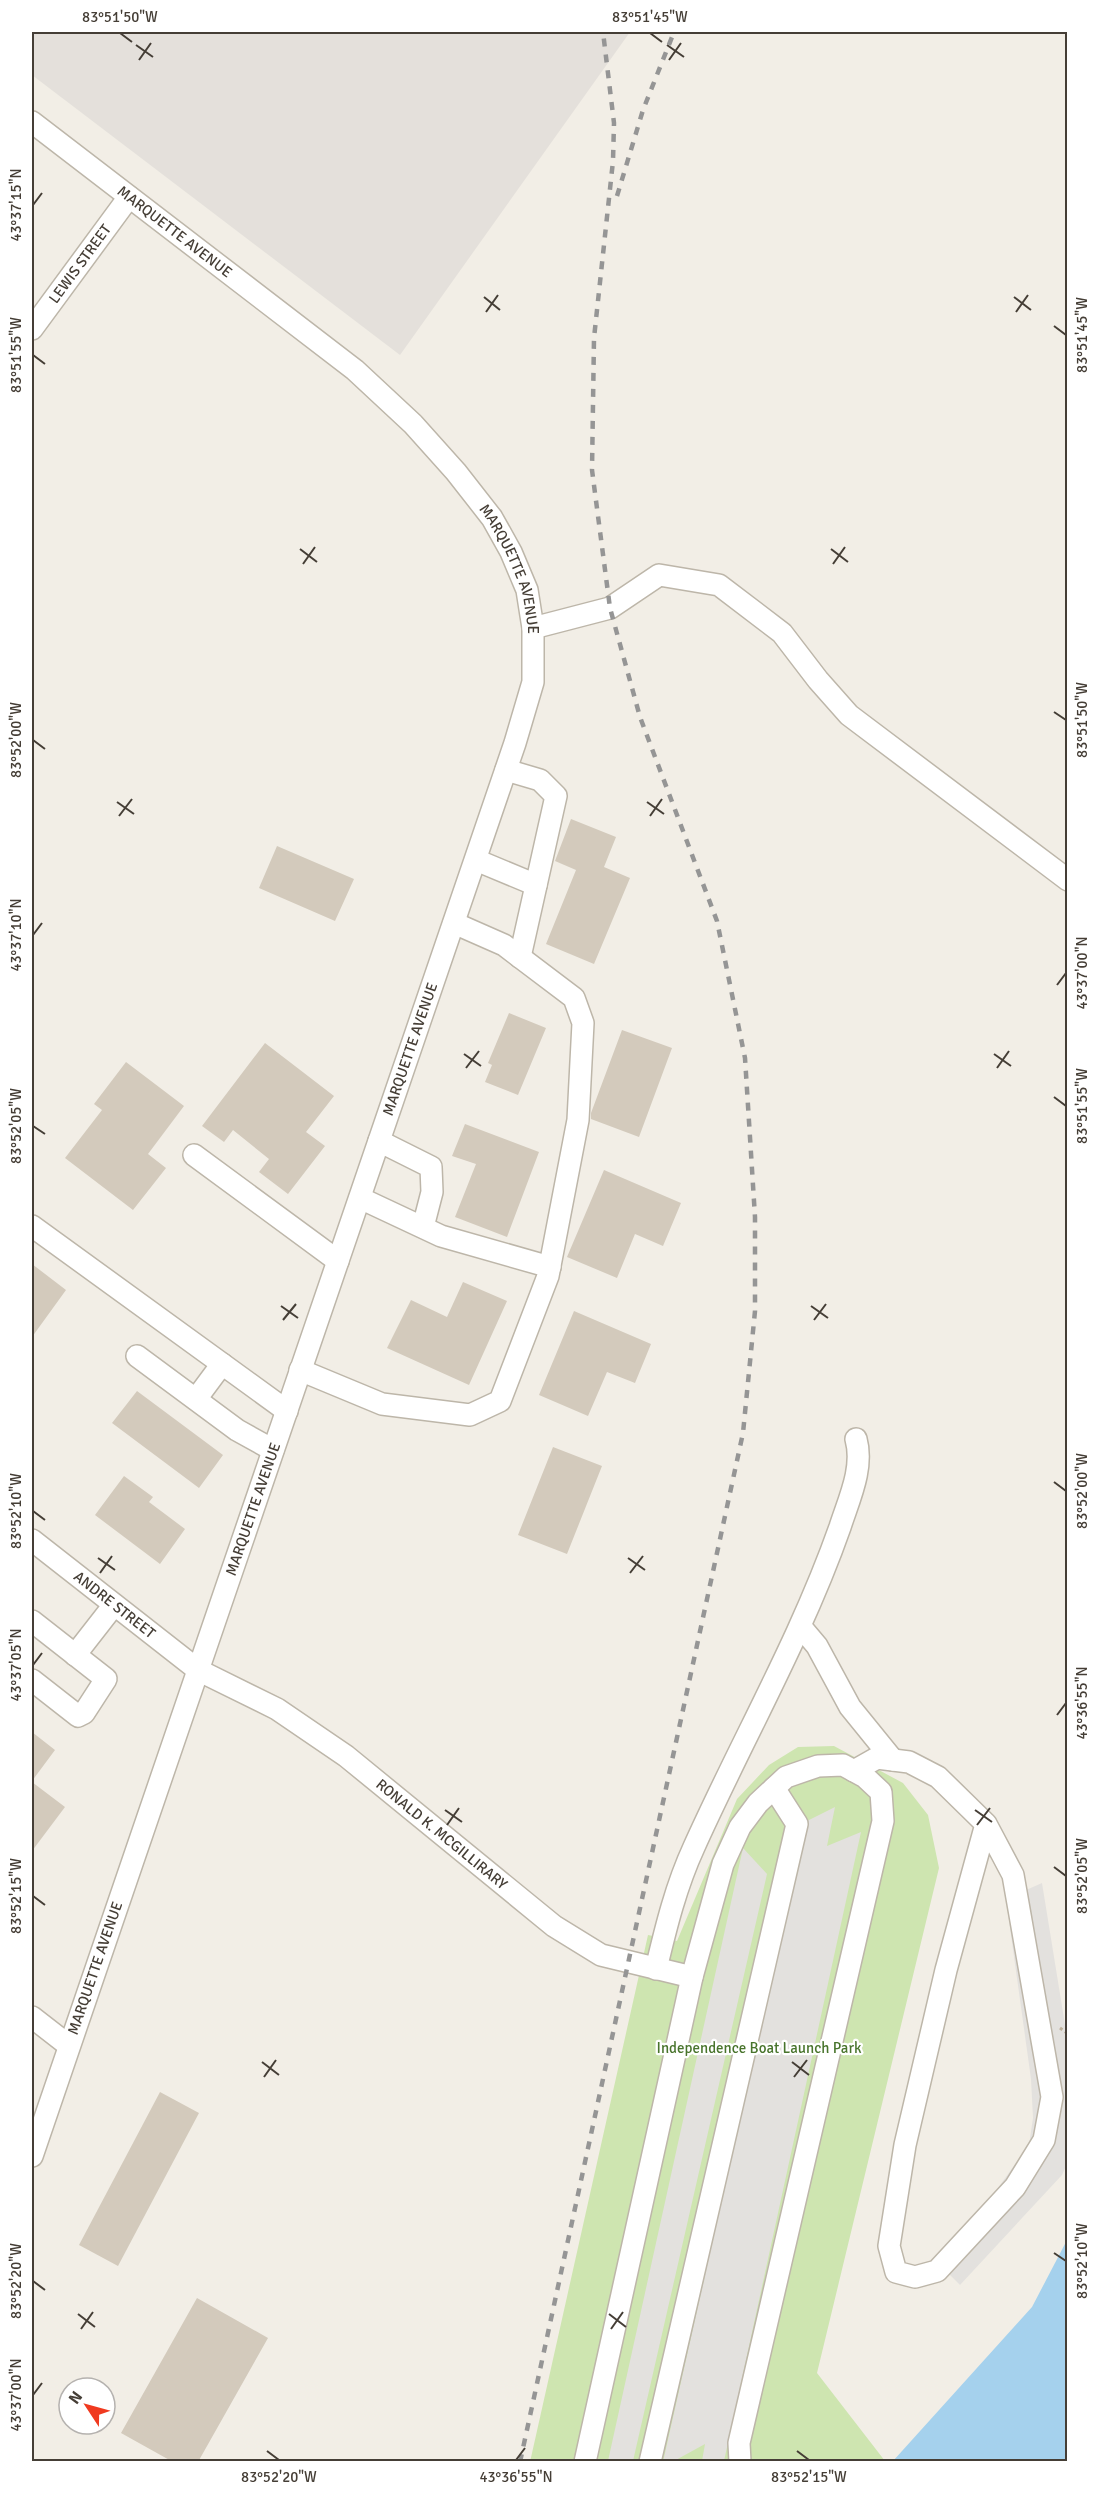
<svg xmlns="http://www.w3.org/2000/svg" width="1099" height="2493" font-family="Signika,sans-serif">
<rect width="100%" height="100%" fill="#f2eee6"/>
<path fill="#e4e0db" d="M32 32H630L400 355 32 75Z"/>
<path fill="#cee5b0" d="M834 1746 903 1783 928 1815 939 1868 817 2373 885 2461 530 2462 648 1935 677 1941 737 1799 769 1765 798 1747Z"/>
<path fill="#e3e1de" d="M835 1807 827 1846 861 1832 724 2461H702L705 2444 674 2461 663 2462 807 1821Z
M743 1848 767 1874 633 2461H608Z
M1042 1883 1067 2037V2164L1062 2175 960 2285 934 2259 995 2192 1029 2145 1033 2118 1031 2079 1006 1899Z"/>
<path fill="#a5d1ed" d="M1067 2240V2461H893L1032 2307Z"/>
<path fill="#d3cabc" d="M571 819 616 837 604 867 630 878 594 964 546 944 576 870 555 861Z
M277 846 354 879 335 921 259 888Z
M509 1013 546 1028 518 1095 485 1082 492 1065 488 1063Z
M622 1030 672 1048 639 1137 591 1119V1113Z
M265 1043 334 1096 306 1132 325 1146 288 1194 259 1172 269 1159 233 1130 224 1142 202 1126Z
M126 1062 184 1106 148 1154 166 1168 133 1210 65 1158 102 1110 94 1104Z
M465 1124 539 1152 507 1237 455 1217 476 1164 452 1156Z
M604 1170 681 1203 663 1246 635 1234 617 1278 567 1257Z
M32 1264 66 1290 32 1337Z
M463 1282 507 1301 469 1385 387 1348 411 1300 447 1317Z
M574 1311 651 1344 635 1383 607 1372 588 1416 539 1395Z
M137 1391 223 1455 199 1488 112 1423Z
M553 1447 602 1466 567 1554 518 1535Z
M124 1476 153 1497 149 1502 185 1529 160 1564 95 1515Z
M32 1732 55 1750 32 1781Z
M32 1782 65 1807 32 1851Z
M160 2092 199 2113 118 2266 79 2245Z
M197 2298 268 2338 198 2462H173L121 2433Z"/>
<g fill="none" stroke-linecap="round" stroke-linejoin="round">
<defs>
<g id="minor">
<path id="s1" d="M32 122 355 370 413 424 456 472 492 518 511 552 527 590 533 628V682L515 743 32 2156"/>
<path id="s2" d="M32 329 129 197"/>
<path d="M533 628 610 608 659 575 719 585 782 633 818 680 849 715 1068 880"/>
<path d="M506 770 540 780 556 796 520 957"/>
<path d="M476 860 536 885"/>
<path d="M379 1141 431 1167 432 1192 423 1227"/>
<path d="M194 1155 338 1261"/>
<path d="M360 1198 441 1236 550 1267"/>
<path d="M32 1226 287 1411"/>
<path d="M137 1356 237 1430 273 1450"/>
<path d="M300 1370 382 1404 470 1415 500 1401 548 1276 578 1120 583 1023 574 998 504 945 454 923"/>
<path d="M196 1399 222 1364"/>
<path id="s3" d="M32 1540 198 1670 277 1709 346 1756 554 1926 601 1955 692 1977"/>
<path d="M32 1621 106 1679 84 1713 78 1716 32 1680"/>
<path d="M801 1627 817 1646 850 1707 893 1760"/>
<path d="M75 1655 114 1605"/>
<path d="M854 1771 877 1758 909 1762 938 1777 986 1824 1013 1875 1052 2097 1044 2140 1015 2187 937 2271 915 2277 896 2272 889 2246 905 2145 946 1970 986 1824"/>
<path d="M656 1969C666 1927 676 1886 694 1847 742 1740 801 1638 840 1527 849 1499 864 1468 856 1439"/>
<path d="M32 2017 68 2045"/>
<path d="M585 2462 692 1977 723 1864 740 1827 758 1803 786 1777 818 1766 843 1765 865 1777 881 1792 883 1821 739 2443 740 2462"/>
<path d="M650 2462 797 1824 774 1788"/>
</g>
</defs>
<use href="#minor" stroke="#bdb6a9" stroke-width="24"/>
<path stroke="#beb19b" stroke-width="3" stroke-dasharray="3 3" stroke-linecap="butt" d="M1060 2028 1068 2034"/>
<use href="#minor" stroke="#fff" stroke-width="21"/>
<path stroke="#959595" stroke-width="4.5" stroke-dasharray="8 8" stroke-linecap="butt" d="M617 196 643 110 674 32
M520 2462 743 1433 755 1311V1217L745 1058 717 921 640 717 610 608 592 470 594 338 613 161 614 123 603 32"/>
</g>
<path fill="none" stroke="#453e36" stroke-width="2" d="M120 33 132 42M650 33 662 42M136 45 153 57M667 45 684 57M139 60 151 43M669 60 681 43M33 205 42 193M484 297 500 310M1014 297 1031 310M486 312 498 295M1016 312 1028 295M1054 326 1066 335M33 355 45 364M300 549 317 562M831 549 848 562M303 564 315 547M833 564 845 547M1054 712 1066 720M33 740 45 749M117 802 134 814M647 802 664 814M119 816 132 799M650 816 662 799M33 935 42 923M1057 985 1066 973M464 1054 481 1066M994 1054 1011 1066M466 1068 479 1051M997 1068 1009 1051M1054 1097 1066 1106M33 1126 45 1134M281 1306 298 1318M811 1306 828 1318M283 1320 296 1304M814 1320 826 1304M1054 1482 1066 1491M33 1511 45 1520M98 1558 115 1570M628 1558 645 1570M100 1573 112 1556M630 1573 643 1556M33 1665 42 1653M1057 1715 1066 1703M445 1810 462 1822M975 1810 992 1822M447 1825 459 1808M977 1825 990 1808M1054 1867 1066 1876M33 1896 45 1905M262 2062 279 2075M792 2062 809 2075M264 2077 276 2060M794 2077 807 2060M1054 2253 1066 2261M33 2281 45 2290M78 2314 95 2327M609 2314 626 2327M81 2329 93 2312M611 2329 623 2312M33 2395 42 2383M267 2451 279 2460M797 2451 809 2460M516 2460 525 2448"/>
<g text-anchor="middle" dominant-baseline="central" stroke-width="4.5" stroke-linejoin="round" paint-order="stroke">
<g font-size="15" fill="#453e36" stroke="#fff">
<text stroke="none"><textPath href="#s1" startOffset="180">MARQUETTE AVENUE</textPath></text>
<text stroke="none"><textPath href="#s2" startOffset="81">LEWIS STREET</textPath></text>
<text stroke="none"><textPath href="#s1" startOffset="664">MARQUETTE AVENUE</textPath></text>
<text transform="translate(410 1049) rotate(-71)">MARQUETTE AVENUE</text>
<text transform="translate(253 1509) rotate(-71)">MARQUETTE AVENUE</text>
<text stroke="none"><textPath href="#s3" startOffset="105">ANDRE STREET</textPath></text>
<text stroke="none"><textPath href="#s3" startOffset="506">RONALD K. MCGILLIRARY</textPath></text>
<text transform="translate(95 1968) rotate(-71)">MARQUETTE AVENUE</text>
</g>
<g font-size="15" fill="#48742c" stroke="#fff">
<text x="759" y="2048">Independence Boat Launch Park</text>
</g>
</g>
<rect width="1099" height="2493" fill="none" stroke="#ffffff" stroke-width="66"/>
<g transform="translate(87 2406) rotate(306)"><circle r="28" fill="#ffffff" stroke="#b5b2af" stroke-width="1.5"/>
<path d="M0-4.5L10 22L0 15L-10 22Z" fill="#f03a1f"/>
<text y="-9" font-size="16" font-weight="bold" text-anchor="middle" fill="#453e36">N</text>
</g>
<rect x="33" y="33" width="1033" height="2427" fill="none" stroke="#453e36" stroke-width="2"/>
<g font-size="15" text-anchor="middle" fill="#453e36">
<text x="120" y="22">83°51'50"W</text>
<text x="650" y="22">83°51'45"W</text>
<text transform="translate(16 205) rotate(-90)" y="5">43°37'15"N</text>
<text transform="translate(1082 335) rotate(-90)" y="5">83°51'45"W</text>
<text transform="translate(16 355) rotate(-90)" y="5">83°51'55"W</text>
<text transform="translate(1082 720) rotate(-90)" y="5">83°51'50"W</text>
<text transform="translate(16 740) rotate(-90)" y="5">83°52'00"W</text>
<text transform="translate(16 935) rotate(-90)" y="5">43°37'10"N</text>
<text transform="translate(1082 973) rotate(-90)" y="5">43°37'00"N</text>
<text transform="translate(1082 1106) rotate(-90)" y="5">83°51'55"W</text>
<text transform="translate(16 1126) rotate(-90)" y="5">83°52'05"W</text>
<text transform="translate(1082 1491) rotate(-90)" y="5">83°52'00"W</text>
<text transform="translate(16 1511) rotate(-90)" y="5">83°52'10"W</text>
<text transform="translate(16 1665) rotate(-90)" y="5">43°37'05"N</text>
<text transform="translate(1082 1703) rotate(-90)" y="5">43°36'55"N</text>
<text transform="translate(1082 1876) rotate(-90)" y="5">83°52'05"W</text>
<text transform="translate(16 1896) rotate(-90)" y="5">83°52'15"W</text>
<text transform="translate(1082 2261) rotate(-90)" y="5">83°52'10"W</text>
<text transform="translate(16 2281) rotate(-90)" y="5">83°52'20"W</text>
<text transform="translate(16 2395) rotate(-90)" y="5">43°37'00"N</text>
<text x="279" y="2482">83°52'20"W</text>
<text x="516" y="2482">43°36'55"N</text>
<text x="809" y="2482">83°52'15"W</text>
</g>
</svg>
